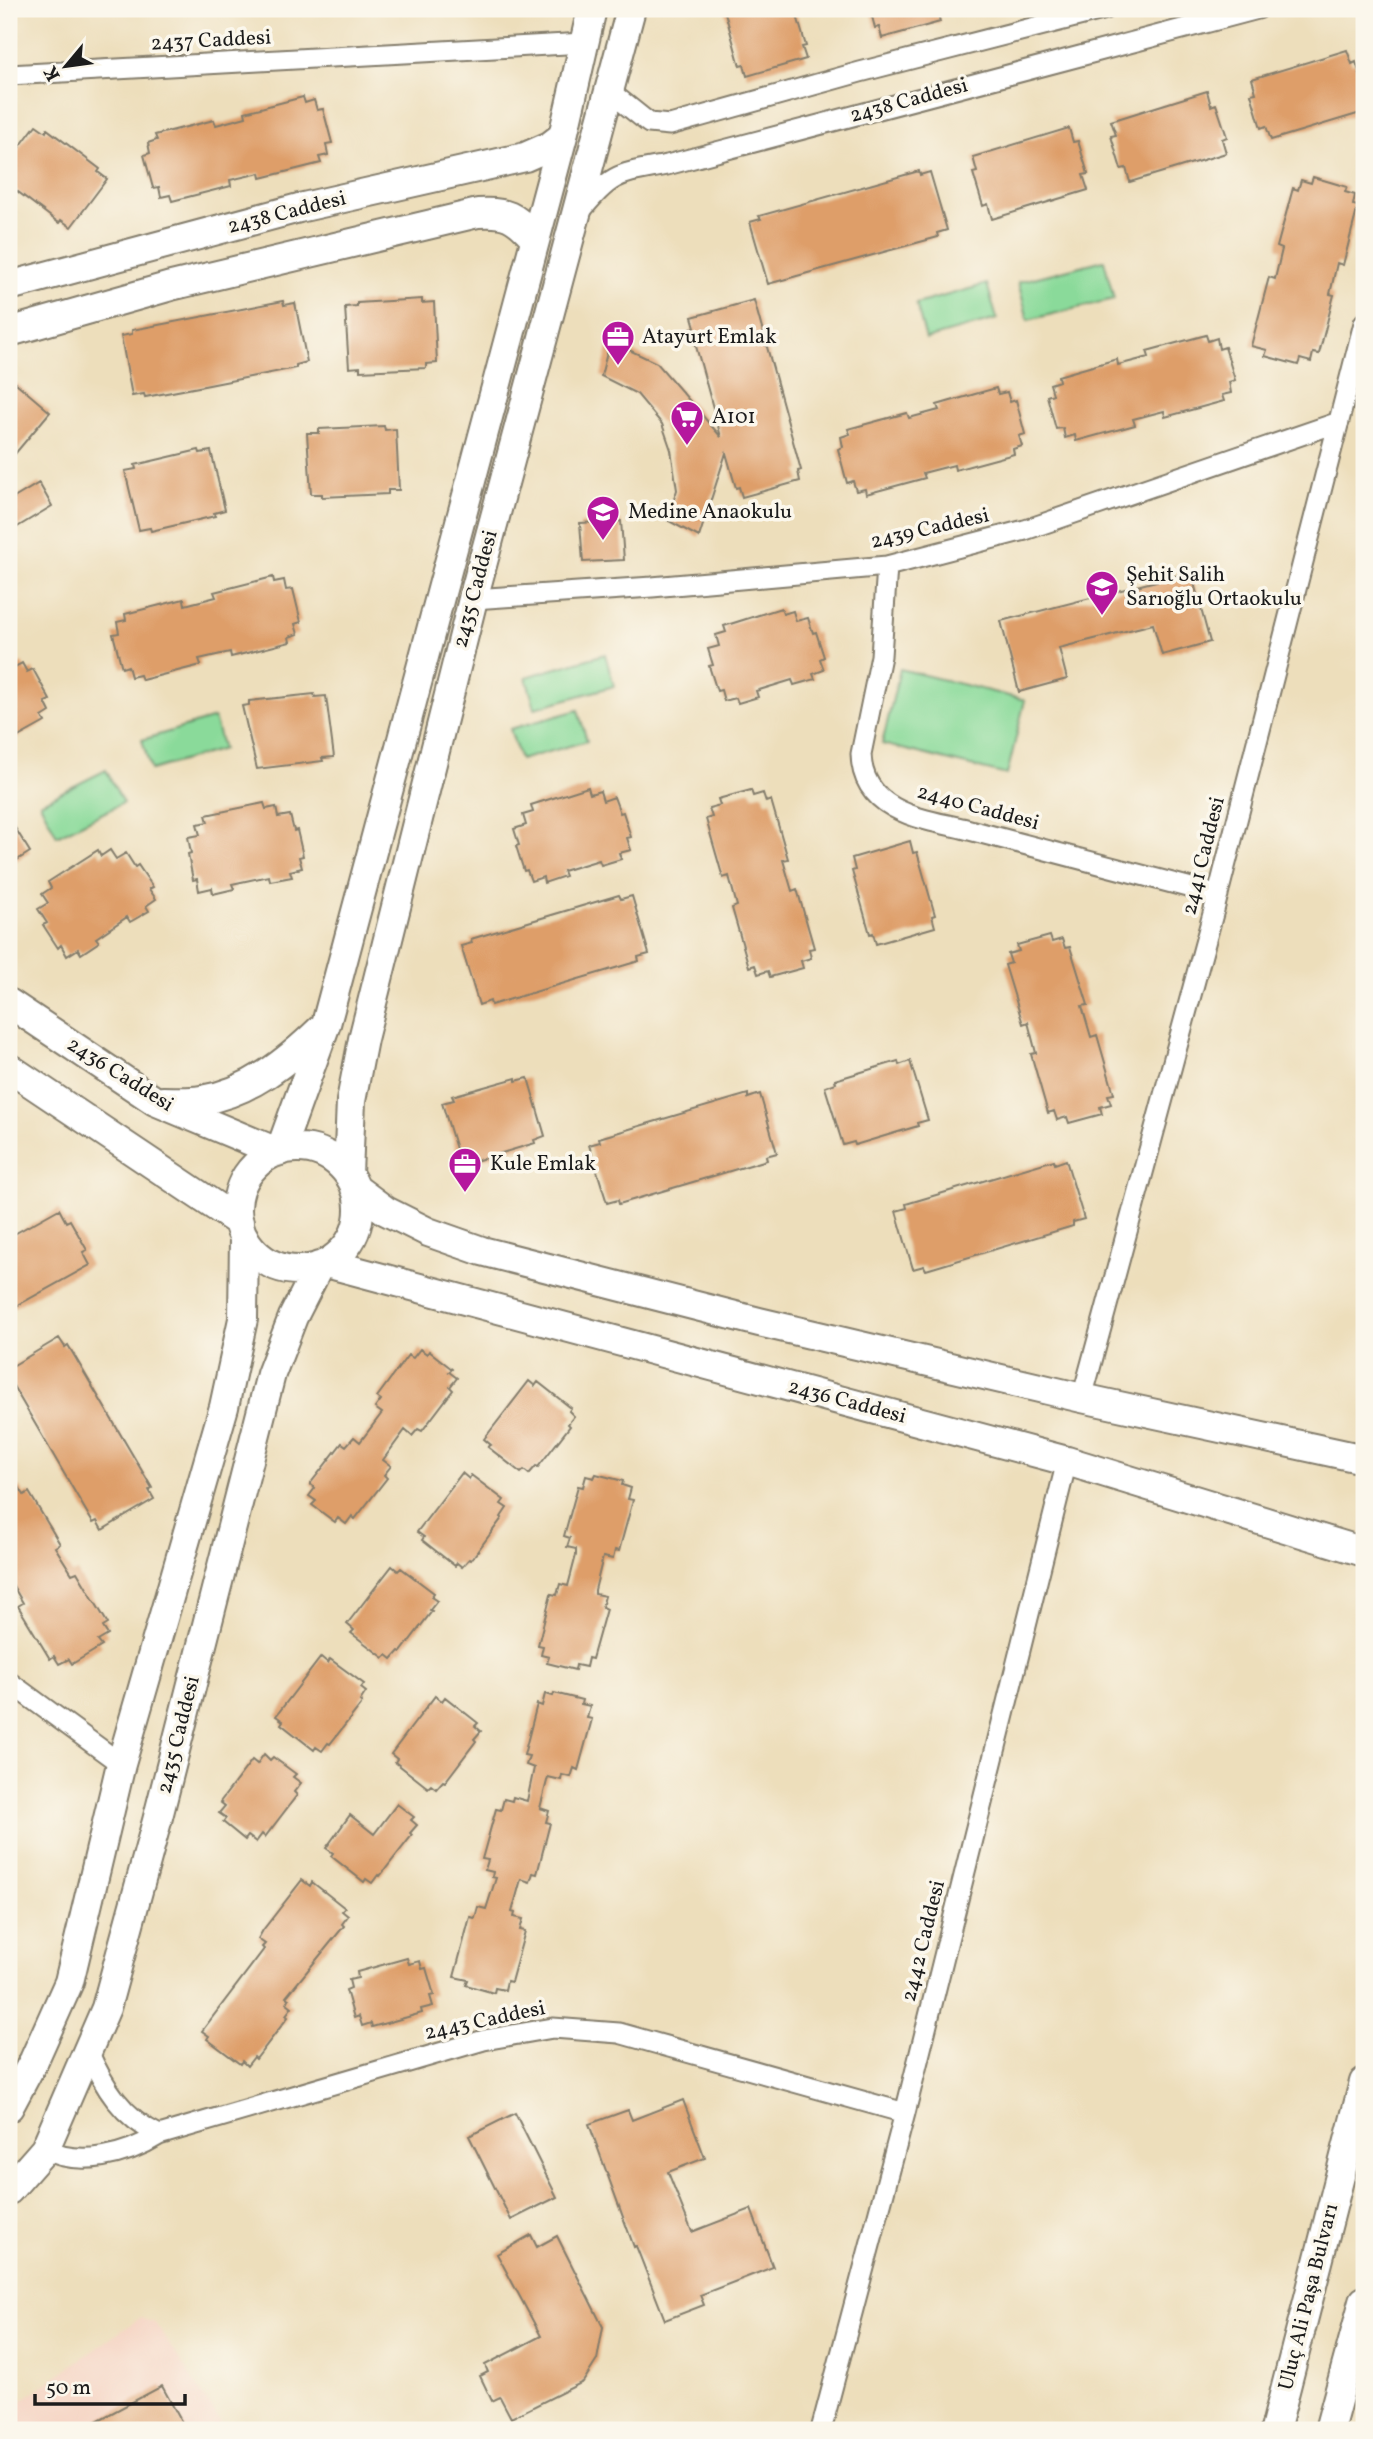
<svg xmlns="http://www.w3.org/2000/svg" width="1373" height="2439" font-family="Vollkorn,serif">
<rect width="100%" height="100%" fill="#fbf7ec"/>
<filter id="ink" filterUnits="userSpaceOnUse"><feTurbulence type="fractalNoise" baseFrequency=".0143" numOctaves="2"/><feDisplacementMap in="SourceGraphic" scale="14" xChannelSelector="R" yChannelSelector="G"/><feConvolveMatrix kernelMatrix="1 2 1 2 8 2 1 2 1" color-interpolation-filters="sRGB"/></filter>
<filter id="wash" filterUnits="userSpaceOnUse"><feTurbulence type="fractalNoise" baseFrequency=".00686" numOctaves="4" result="noise"/><feDisplacementMap in="SourceGraphic" scale="28" xChannelSelector="R" yChannelSelector="G"/><feGaussianBlur stdDeviation="1.57" result="paint"/><feColorMatrix in="noise" values="0 0 0 0 0 0 0 0 0 0 0 0 0 0 0 0 0 1.4 0 .05"/><feComposite in="paint" operator="in"/></filter>
<g filter="url(#wash)">
<rect width="100%" height="100%" fill="#eddebb"/>
<path fill="#f5d3c2" d="M140 2318 155 2323 226 2430H9V2409Z"/>
<path fill="#8ada9a" stroke="#537b5b" stroke-width="2" d="M1104 260 1114 299 1028 320 1018 282Z
M987 284 997 319 926 339 916 304Z
M605 654 614 686 535 708 526 677Z
M900 669 1025 700 1007 775 882 744Z
M578 710 587 741 520 760 510 729Z
M214 718 223 749 151 770 142 740Z
M106 770 123 803 57 836 40 803Z"/>
<g id="blocks">
<path fill="#de9e69" d="M724 9H795L806 46 802 47 806 59 747 76 744 65 740 66Z
M870 9H937L940 22 882 38 879 27 875 28Z
M1347 50 1352 64 1356 62 1364 87V112L1271 140 1266 126 1261 128 1251 94 1256 93 1252 79Z
M1207 91 1211 106 1216 104 1227 137 1222 139 1226 153 1130 182 1126 168 1121 169 1111 136 1116 135 1111 121Z
M303 97 305 103 314 100 317 110 323 109 332 143 326 144 328 155 319 157 321 163 261 178 260 173 230 180 231 186 172 201 170 195 161 197 159 187 153 188 144 155 150 153 148 143 157 140 155 135 214 120 216 125 246 117 245 112Z
M36 125 46 132 47 129 100 169 98 172 107 179 71 227 61 220 59 223 9 185V161Z
M1069 128 1073 142 1078 141 1088 174 1083 175 1088 190 992 219 988 204 983 206 973 173 977 172 973 157Z
M919 171 920 175 930 172 947 230 937 233 938 237 768 284 750 222 761 219 759 216Z
M1313 177 1347 187 1345 192 1355 195 1353 205 1358 206 1343 265 1337 263 1330 294 1334 295 1319 354 1313 353 1311 362 1300 359 1298 365 1265 356 1267 350 1251 346 1269 277 1275 279 1282 249 1277 247 1293 188 1298 190 1301 180 1311 183Z
M422 299V303L434 302 437 363 426 364V368L360 371V367L349 368 345 307 357 306V303Z
M754 300 801 470 798 471 800 481 742 497 739 487 736 488 726 453 699 537 667 520 677 490 671 450 662 424 637 394 601 376 610 341 657 363 721 437 691 328 695 327 692 317Z
M283 301 284 305 295 303 307 362 296 365V368L204 386 145 397 144 394 132 396 121 336 132 334V330Z
M1206 335 1208 341 1217 338 1219 349 1225 347 1235 380 1229 382 1231 393 1222 395 1224 401 1165 417 1164 411 1133 419 1135 425 1076 441 1075 435 1065 438 1063 428 1056 429 1047 396 1053 394 1050 384 1059 381 1058 376 1117 359 1118 365 1149 357 1147 351Z
M16 383 50 412 9 461V392Z
M996 388 998 394 1007 392 1010 402 1016 400 1025 434 1019 436 1022 446 1013 449 1014 454 955 470 954 465 923 473 925 478 866 494 865 489 856 491 853 481 847 483 838 449 843 447 841 437 850 434 848 429 907 413 909 418 939 410 937 405Z
M384 426 385 430 396 429 399 490H388V494L322 497V494H311L307 433H319V429Z
M199 450 200 453 211 451 225 510 214 513 215 516 151 531 150 528 139 530 125 471 136 469 135 465Z
M39 483 52 506 9 532V501Z
M621 521 624 560 583 562 580 523Z
M1191 572 1210 642 1162 655 1153 624 1059 648 1067 679 1019 692 1001 621Z
M273 577 274 582 284 580 286 590 293 589 301 622 295 624 298 634 289 637 290 642 231 657 230 652 199 659 201 665 142 680 140 675 131 677 128 666 122 668 113 634 119 633 117 622 126 620 125 614 184 599 185 605 216 597 214 592Z
M781 608 783 614 793 611 796 621 808 618 813 633 816 632 824 657 820 659 824 670 813 674 815 679 794 685 792 680 756 691 758 697 738 703 736 698 724 701 721 690 717 691 709 666 713 665 708 649 719 646 716 635 726 632 724 626Z
M22 663 27 672 33 669 50 700 45 702 50 712 42 717 45 722 9 742V670Z
M314 694 315 697 326 696 334 757 322 758 323 761 257 769 242 706 249 705V701Z
M588 787 590 794 600 791 603 801 614 797 620 813 623 812 631 837 627 838 631 850 619 853 621 859 601 865 599 860 563 871 565 876 544 883 543 877 531 881 527 870 524 871 516 846 519 845 514 829 526 825 523 815 533 812 531 805Z
M751 790 753 796 763 793 766 802 771 800 788 859 783 860 792 891 797 889 814 948 809 949 811 958 801 961 803 968 770 977 768 971 758 974 755 965 749 967 732 908 737 906 729 876 723 878 706 819 712 817 709 808 720 805 718 799Z
M264 803 266 809 276 807 278 817 290 815 294 831 297 830 303 856 299 857 302 868 290 871 292 877 270 881 269 876 232 884 234 889 213 894 212 888 199 891 197 879 193 880 188 854 191 853 188 837 200 835 197 824 208 822 206 815Z
M9 818 30 852 9 865Z
M910 841 913 853 917 852 935 915 932 916 935 927 876 944 873 933 870 934 852 871 855 870 852 858Z
M98 850 101 856 110 850 116 859 126 853 135 867 138 865 153 887 149 889 156 899 146 906 149 911 130 922 127 917 96 938 99 942 81 954 78 949 67 956 61 945 58 948 43 925 47 923 38 909 48 903 42 894 51 888 48 882Z
M619 895 621 899 632 896 649 954 638 957 639 961 491 1005 490 1001 479 1005 461 946 472 943 471 939Z
M1050 936 1052 942 1062 939 1065 948 1070 947 1088 1005 1082 1006 1091 1037 1097 1035 1114 1094 1108 1095 1111 1104 1100 1107 1102 1114 1069 1123 1067 1117 1057 1120 1054 1111 1048 1113 1031 1054 1036 1053 1028 1022 1023 1024 1005 965 1011 963 1008 954 1019 951 1017 945Z
M898 1061 899 1065 910 1061 928 1120 917 1123 918 1126 855 1145 854 1142 843 1145 825 1087 836 1083 835 1080Z
M516 1078V1081L528 1078 545 1136 534 1140 535 1143 472 1162 471 1158 460 1162 442 1103 454 1100 452 1096Z
M748 1094V1098L760 1094 777 1153 766 1156 767 1160 619 1204 618 1200 607 1203 589 1145 600 1142 599 1138Z
M1054 1160 1055 1164 1066 1160 1084 1219 1073 1222V1226L926 1270 924 1266 913 1269 896 1211 907 1208 906 1204Z
M59 1209 66 1222 70 1220 87 1250 83 1252 90 1265 9 1310V1237Z
M59 1338 65 1347 68 1345 152 1488 149 1490 154 1499 102 1530 97 1521 93 1523 9 1379V1368Z
M420 1349 427 1354 429 1351 452 1369 449 1372 457 1378 450 1387 453 1390 422 1431 418 1429 412 1436 405 1430 383 1460 391 1466 384 1475 387 1478 355 1519 352 1516 346 1524 338 1518 335 1522 312 1505 316 1501 309 1496 315 1488 310 1484 342 1443 346 1446 354 1437 360 1442 382 1413 375 1408 381 1400 377 1397 408 1355 413 1358Z
M529 1381 535 1386 538 1382 571 1408 569 1411 574 1416 568 1424 570 1426 538 1467 536 1466 529 1474 524 1470 521 1473 488 1447 491 1445 484 1439Z
M462 1473 469 1479 471 1475 504 1500 501 1504 507 1508 501 1517 502 1518 471 1560 469 1559 462 1567 457 1563 455 1566 422 1540 424 1537 417 1532Z
M596 1474 623 1481 622 1485 631 1488 628 1499 633 1500 619 1551 615 1550 613 1559 603 1557 595 1590V1594L605 1596 602 1607 606 1609 592 1659 588 1658 586 1667 576 1665 575 1670 547 1663 549 1657 541 1655 543 1646 538 1645 551 1594 557 1595 560 1584 568 1586 576 1555V1549L567 1547 570 1538 564 1536 578 1486 583 1487 586 1476 594 1478Z
M19 1487 24 1495 29 1492 60 1544 55 1547 72 1574 77 1572 108 1624 103 1627 108 1635 98 1641 102 1646 72 1664 69 1659 59 1664 54 1656 50 1659 18 1606 23 1603 9 1579V1493Z
M392 1566 398 1571 401 1568 434 1593 431 1597 437 1601 430 1610 432 1611 401 1652 399 1651 392 1659 387 1655 384 1658 351 1633 354 1630 347 1624Z
M321 1657 328 1663 330 1659 364 1684 361 1688 366 1692 360 1701 362 1703 330 1744 328 1743 322 1751 316 1747 314 1750 281 1724 283 1721 276 1716Z
M554 1693 582 1700 581 1704 590 1706 587 1718 592 1719 578 1770 574 1768 571 1777 562 1775 561 1780 548 1777 540 1808 549 1811 546 1822 550 1823 537 1874 533 1873 530 1882 521 1879 512 1912 515 1913 514 1917 523 1919 520 1930 525 1931 511 1982 507 1981 505 1990 495 1988 494 1993 466 1985 468 1980 454 1977 470 1917 475 1918 478 1907 486 1909 496 1878 492 1877 493 1872 485 1870 488 1860 482 1859 496 1809 501 1810 504 1799 512 1801 513 1797 527 1801 534 1768 526 1765 529 1756 524 1755 537 1704 542 1706 545 1694 553 1696Z
M435 1696 442 1701 445 1697 478 1723 475 1726 481 1731 474 1739 476 1741 445 1782 443 1781 436 1789 431 1785 428 1788 395 1762 397 1759 391 1754Z
M264 1754 270 1760 273 1757 296 1774 293 1777 301 1783 294 1792 297 1795 265 1837 262 1834 256 1842 248 1836 245 1840 223 1822 226 1818 219 1813 225 1806 220 1802 252 1760 257 1764Z
M397 1804 414 1817 411 1820 417 1825 410 1833 412 1835 380 1876 378 1875 372 1883 366 1879 364 1882 331 1856 333 1853 326 1848 350 1815 374 1834Z
M302 1880 310 1886 312 1882 345 1908 342 1911 348 1916 342 1924 344 1926 286 1997 289 1999 287 2003 292 2007 286 2015 288 2017 256 2059 254 2057 247 2066 242 2061 240 2064 207 2039 209 2036 202 2031 264 1949 262 1947 265 1944 258 1939 263 1930Z
M407 1958 409 1964 420 1961 422 1969 426 1968 434 1995 430 1996 433 2006 421 2009 422 2013 372 2027 371 2023 362 2026 359 2016 354 2018 346 1990 351 1988 349 1980 358 1978 357 1972Z
M683 2100 705 2158 668 2172 692 2232 751 2209 773 2267 700 2295 704 2305 665 2320 636 2246 634 2247 589 2124 628 2110 632 2120Z
M515 2113 557 2197 511 2220 469 2136Z
M531 2235 537 2247 557 2236 603 2327 597 2360 583 2382 511 2418 500 2397 492 2401 480 2376 488 2372 485 2365 541 2336 497 2254Z
M162 2386 186 2430H80Z"/>
</g>
</g>
<g filter="url(#ink)">
<use href="#blocks" fill-opacity="0" stroke="#847d6c" stroke-width="2"/>
<g fill="none" stroke-linecap="round" stroke-linejoin="round">
<defs>
<path id="street" d="M9 75 584 43
M609 91 649 123 670 125 860 72 1106 9
M580 212C612 172 619 174 667 165L1258 9
M887 566 881 656 861 754C862 809 918 819 962 828L1218 895
M473 599 652 587 887 566 1025 530 1339 422
M1082 1398 1214 910 1364 323
M9 1682 121 1764
M88 2051C104 2087 122 2117 159 2135
M45 2149C79 2168 127 2155 159 2135L484 2040 553 2028 619 2033 905 2113
M821 2430 905 2113 1067 1461"/>
<path id="secondary" d="M9 286 299 208 525 157 550 146 563 136
M9 332 171 286 478 213C506 211 515 216 534 237
M9 1003 155 1101 277 1152
M9 1068 239 1222
M163 1101C176 1101 189 1102 201 1100 249 1093 288 1061 321 1029
M237 1209a61 61 0 1 1 122 0a61 61 0 1 1-122 0Z
M280 1151 326 1024 563 136 592 9
M348 1174 351 1101 363 1039 473 599 631 9
M355 1188 386 1211 428 1232 482 1251 759 1322 1082 1398 1364 1459
M326 1263 1067 1461 1364 1552
M9 2107 34 2060 69 1982 121 1764 224 1407 243 1319 244 1237
M9 2190 45 2149 106 2008 157 1821 271 1374 293 1317 319 1266
M1275 2430 1364 2082
M1329 2430 1364 2301"/>
</defs>
<use href="#street" stroke="#847d6c" stroke-width="23"/>
<use href="#secondary" stroke="#847d6c" stroke-width="32"/>
<use href="#street" stroke="#fff" stroke-width="19"/>
<use href="#secondary" stroke="#fff" stroke-width="28"/>
</g>
</g>
<defs>
<symbol id="office-pin" viewBox="-11 -11 22 30"><path d="M0 17L-7.5 6A9.5 9.5 0 1 1 7.5 6Z" fill="#b5179e" stroke="#fbf7ec"/><path d="M-6-3h4V-5.5h4V-3h4V5H-6ZM-1-4.5V-3h2v-1.5ZM-6 0V1H6V0Z" fill="#fff"/></symbol>
<symbol id="supermarket-pin" viewBox="-11 -11 22 30"><path d="M0 17L-7.5 6A9.5 9.5 0 1 1 7.5 6Z" fill="#b5179e" stroke="#fbf7ec"/><path d="M-6-5.5h2.5l.6 2H6L4.5 2H-2.5L-4.4-4H-6ZM-1.5 3.2a1.3 1.3 0 1 0 .1 0ZM3 3.2a1.3 1.3 0 1 0 .1 0Z" fill="#fff"/></symbol>
<symbol id="school-pin" viewBox="-11 -11 22 30"><path d="M0 17L-7.5 6A9.5 9.5 0 1 1 7.5 6Z" fill="#b5179e" stroke="#fbf7ec"/><path d="M0-5L7-2L0 1L-7-2ZM-4 1L0 2.5L4 1V4Q0 6-4 4Z" fill="#fff"/></symbol>
</defs>
<g fill-rule="evenodd">
<use href="#office-pin" x="599" y="318" width="38" height="52"/>
<use href="#supermarket-pin" x="668" y="398" width="38" height="52"/>
<use href="#school-pin" x="584" y="493" width="38" height="52"/>
<use href="#school-pin" x="1083" y="568" width="38" height="52"/>
<use href="#office-pin" x="446" y="1145" width="38" height="52"/>
</g>
<g text-anchor="middle" dominant-baseline="central" stroke-width="7" stroke-linejoin="round" paint-order="stroke">
<g font-size="21" fill="#1c1c1c" stroke="#fbf7ec">
<text transform="translate(211 41) rotate(-3)">2437 Caddesi</text>
<text transform="translate(909 101) rotate(-15)">2438 Caddesi</text>
<text transform="translate(287 213) rotate(-14)">2438 Caddesi</text>
<text transform="translate(930 529) rotate(-13)">2439 Caddesi</text>
<text transform="translate(476 589) rotate(-75)">2435 Caddesi</text>
<text transform="translate(978 808) rotate(15)">2440 Caddesi</text>
<text transform="translate(1204 856) rotate(-76)">2441 Caddesi</text>
<text transform="translate(120 1075) rotate(32)">2436 Caddesi</text>
<text transform="translate(847 1402) rotate(15)">2436 Caddesi</text>
<text transform="translate(179 1735) rotate(-76)">2435 Caddesi</text>
<text transform="translate(924 1941) rotate(-76)">2442 Caddesi</text>
<text transform="translate(485 2021) rotate(-12)">2443 Caddesi</text>
<text transform="translate(1309 2297) rotate(-76)">Uluç Ali Paşa Bulvarı</text>
</g>
<g font-size="21" fill="#1c1c1c" stroke="#fbf7ec" text-anchor="start">
<text x="642" y="337">Atayurt Emlak</text>
<text x="712" y="417">A101</text>
<text x="628" y="512">Medine Anaokulu</text>
<text x="1126" y="575">Şehit Salih<tspan x="1126" dy="24">Sarıoğlu Ortaokulu</tspan></text>
<text x="490" y="1164">Kule Emlak</text>
</g>
</g>
<rect width="1373" height="2439" fill="none" stroke="#fbf7ec" stroke-width="35"/>
<g transform="translate(66 66) rotate(241)" stroke="#fbf7ec" stroke-width="5" paint-order="stroke">
<path d="M0-5L12 26L0 18L-12 26Z" fill="#1c1c1c"/>
<text y="-10" font-size="19" font-weight="bold" text-anchor="middle" fill="#1c1c1c">K</text>
</g>
<path d="M35 2394v10h150v-10" fill="none" stroke="#1c1c1c" stroke-width="3.5"/>
<text x="46" y="2394" font-size="21" fill="#1c1c1c" stroke="#fbf7ec" stroke-width="5" paint-order="stroke">50 m</text>
</svg>
